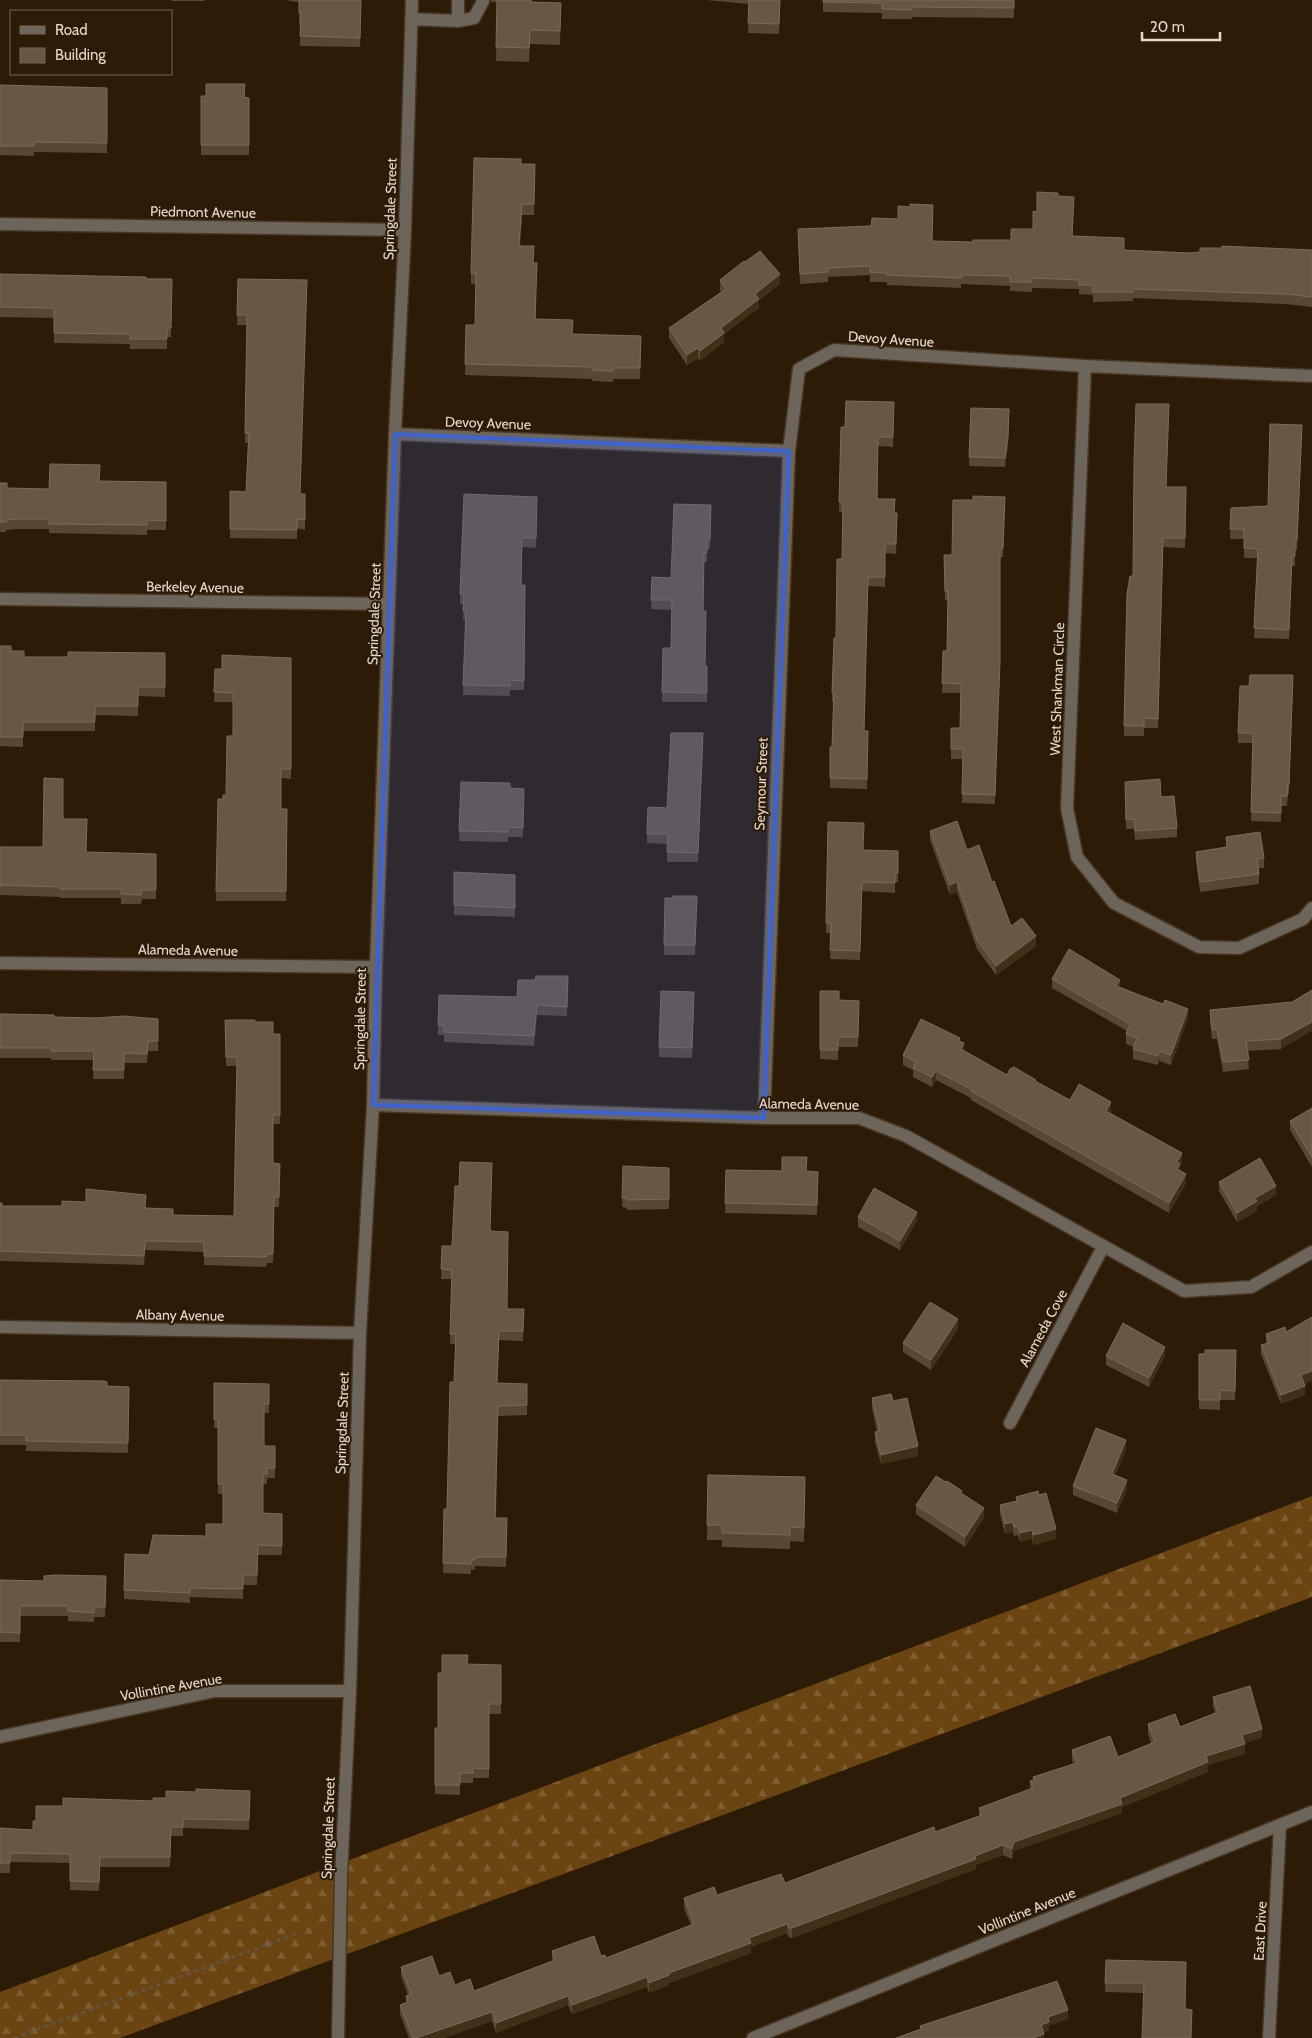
<svg xmlns="http://www.w3.org/2000/svg" width="1312" height="2038" font-family="Cabin,sans-serif">
<defs>
<pattern id="forest-firs" width="22" height="20" patternUnits="userSpaceOnUse" patternTransform="scale(1.25)"><rect width="22" height="20" fill="#6a4411"/><path d="M5 1l3.5 6h-7zM16 11l3.5 6h-7z" fill="#7f5e32"/></pattern>
</defs>
<rect width="100%" height="100%" fill="#2c1b07"/>
<path fill="url(#forest-firs)" d="M1312 1496V1597L120 2038H0V1992Z"/>
<g fill="none" stroke-linecap="round" stroke-linejoin="round">
<defs>
<path id="minor" d="M411 19 458 21V0
M458 21 474 18 483 1
M0 224 405 230
M1085 366 1067 808 1077 857 1114 903 1199 947 1239 948 1303 919 1312 908
M395 434 789 451
M0 599 389 604
M0 963 376 967
M373 1105 764 1118H859L906 1136 1184 1291 1251 1287 1312 1252
M764 1118 789 451 799 369 834 350 1085 366 1312 376
M0 1327 360 1333
M1010 1423 1103 1247
M0 1737 215 1691H350
M338 2038 341 1877 350 1691 360 1333 373 1105 376 967 395 434 405 230 412 0
M753 2038 1312 1812
M1269 2038 1280 1825"/>
</defs>
<use href="#minor" stroke="#463623" stroke-width="15"/>
<path stroke="#645442" stroke-width="3" stroke-dasharray="4 4" stroke-linecap="butt" d="M14 2038 296 1934"/>
<use href="#minor" stroke="#6d645a" stroke-width="12"/>
</g>
<path fill="#5a4733" d="M171 0H205V1H171Z
M289 0H361L360 47 300 46V23H299V2L289 1Z
M491 0H531V2L561 3 560 45 530 44 529 62 496 61 497 2H491Z
M706 0H780L779 34 748 33 749 4Z
M823 0H1014V18L912 17V19H882V13L823 12Z
M0 85 107 88V153L34 152V156L0 155Z
M201 96 249 98V155H201Z
M521 164H535L534 215H522L520 246 534 263 536 319 573 334 641 336 640 379H613V382L592 381V379L465 375 466 325H475L476 284H471V273Z
M1058 196 1073 236 1124 250 1189 253 1312 250V307L1285 304 1133 298V301L1093 302V295L1079 294V289L1032 288V292L1010 291V286L961 284V288L887 285V282H870V275L828 277V282L800 284 798 229 871 226 898 219 933 215 932 241 973 242 1011 240 1033 229 1037 212Z
M745 262 780 284 759 300V308L724 334V342L700 361 698 358 687 365 669 338V328L721 292 720 290V280Z
M0 274 172 279 171 337H167V349H130V344L54 343V318L0 317Z
M238 279 300 494H305V530L297 528V539L230 538V491L246 492 248 443H245L247 325H237Z
M894 402 893 447 878 446 877 499 894 513H897L896 554 885 553V587L868 586 864 731H868L867 789 830 788V747H832L833 702H832V693L842 559V512H839L841 427H845Z
M971 408 1008 447 1005 467 969 466Z
M1302 435 1297 550H1295V566H1292L1289 639 1254 638 1257 558H1244V539H1230L1231 508 1268 506Z
M100 481 166 482V530H147V535L49 533V529H15L6 530V532H0V483L7 488 49 489Z
M1166 487H1186L1185 548 1163 547 1158 728H1144V736H1124L1127 594Z
M1005 497 1003 557H1000L995 804 962 803 963 759H951V728H960L961 693H942L943 651H947L948 600H945L944 555H952L973 500Z
M711 505 710 549H707V562H704L703 611 705 666H707V702H662L663 648H671L672 610 651 609 652 577 671 578Z
M537 507 536 548 522 547 521 585H525L524 690H510V696L463 695 466 620H463L464 604H460V594Z
M0 646 24 657H68L165 653V697L138 696V716L95 715V731H23V747L0 746Z
M291 658V779L281 778V809H287L286 901H216L218 799H223L226 795 233 736V702H214L215 669H222Z
M1293 685 1289 794H1288L1287 806H1281V822L1251 821 1253 743H1238V733Z
M703 743 698 862H667V844L647 843V834L667 808Z
M461 782 510 788 524 789 523 837H508V842L459 841Z
M1125 782 1161 797 1177 828V837L1135 840 1134 829H1126Z
M63 819 86 852 156 854V899H142L141 904H121V898H60V897L1 895 0 896V847H43Z
M828 822 863 850 898 851V882H895V893L862 891 860 960 830 959 831 933H826Z
M930 831 967 850 992 882 1011 926 1036 946 996 975 977 949 957 892 950 895 930 840Z
M1226 837 1264 858V868H1259V884L1200 892 1196 861V852L1226 847Z
M515 875V917L454 915V905Z
M665 898 697 905 695 955H664Z
M568 976 567 1016 537 1015 534 1046 444 1042V1035H438L439 995 517 997 535 980Z
M1052 979 1120 987 1188 1018 1171 1065 1159 1061 1158 1065 1133 1059V1049L1134 1047 1126 1044V1034L1127 1031 1052 988Z
M820 991 839 1000 859 1001 858 1047H838V1060L820 1059Z
M694 1002 692 1058 659 1057V1047Z
M1292 1002 1281 1049 1247 1051 1249 1069 1223 1072 1217 1039H1212L1210 1020V1010Z
M0 1014 54 1017 158 1019V1051H148L147 1063H124V1079H93L94 1060H51V1058H0Z
M225 1022H255L273 1034 280 1088V1124H273V1163L280 1164 279 1207H274L273 1263H267L266 1267 204 1265V1252L145 1250 144 1265 0 1261V1203L2 1206 146 1208 173 1215 234 1216 237 1066H226Z
M960 1042 964 1051 1007 1075 1036 1082 1070 1100 1111 1112 1110 1113 1182 1163 1180 1165V1171L1186 1183 1169 1213 971 1100V1098L936 1080 932 1087 913 1077V1070L903 1065V1055Z
M1312 1108V1167L1290 1130V1121Z
M623 1166 669 1168V1209L627 1210V1208L622 1207Z
M726 1170 818 1172 817 1215 725 1213Z
M1219 1182 1276 1195 1257 1206V1211L1237 1222 1219 1191Z
M858 1217 917 1221 900 1250 858 1227Z
M490 1231 507 1309H524L523 1341 499 1340 497 1383 527 1384V1415L498 1416 496 1518H507L506 1567 475 1566V1570L471 1569V1574L443 1573 444 1509H447L454 1382 456 1344H450L452 1279H441L442 1246H452Z
M958 1329 931 1370 903 1352V1343Z
M1266 1334 1304 1384 1305 1395 1281 1404 1261 1354V1345L1266 1344Z
M1236 1350 1235 1400H1220V1410L1199 1409V1354Z
M1106 1356H1165L1149 1387 1106 1365Z
M0 1380 107 1386 129 1387 128 1453 26 1451V1445H0Z
M214 1383 269 1384V1413H264V1444L265 1446 275 1455V1478H267V1484H263V1513L282 1514V1555H258L257 1585H243V1599L190 1597V1603L124 1599 125 1554 149 1555 206 1536 223 1524V1494H218V1428H214Z
M872 1398 893 1401 918 1456 881 1464 875 1442V1432H877L872 1408Z
M1126 1450 1115 1475 1127 1489 1117 1513 1073 1495V1486Z
M708 1475 805 1477 804 1542 790 1541V1549L722 1547V1540H707Z
M1039 1495 1056 1539 1033 1545 1032 1539 1020 1542 1018 1535 1014 1536 1013 1532 1005 1534 1000 1514V1505L1016 1501V1497Z
M916 1505 984 1518 965 1547 916 1514Z
M106 1576 105 1617H94V1622L68 1621V1616H20V1642H0V1580L44 1581Z
M468 1664 501 1665V1714H489V1778H473V1783H460V1795L435 1794V1728H438L442 1673Z
M1213 1697 1262 1738 1244 1743 1245 1754 1208 1765V1772L1122 1807V1813L1014 1851 1012 1859 1003 1855 976 1865V1869L792 1938 789 1937 787 1933 751 1947V1953L669 1983V1985L649 1993 647 1987 572 2014 568 2005 496 2033 492 2021 444 2038H409L400 2014V2005L406 2002V1996L408 1995 401 1976V1967L439 1976 455 1985 474 1991 552 1961V1951L601 1956 606 1958 691 1925 684 1908V1898L717 1895 785 1883 935 1832 979 1816V1808L1030 1789V1781L1033 1780V1777L1073 1764 1072 1760V1750L1118 1757 1151 1743 1148 1734V1724L1180 1727 1215 1713 1213 1706Z
M250 1791 249 1830 183 1828V1836H171L170 1867H100L99 1891 70 1890V1863L10 1862V1873H0V1828L33 1830 36 1821 63 1806 153 1801 196 1792Z
M1106 1960 1186 1962 1143 1993 1105 1992Z"/>
<path fill="#412f1a" d="M522 204V215L519 257V246Z
M780 274V284L759 300V308L724 334V342L700 361V351L721 328 755 294Z
M698 348V358L687 365V355Z
M1009 409 1008 447 1005 467V458Z
M957 882V892L950 895V885Z
M1036 936V946L996 975V966Z
M1120 980V989L1116 986Z
M537 1005V1015L534 1046V1036Z
M1188 1009V1018L1171 1065V1055Z
M1312 1022V1031L1281 1049V1039Z
M964 1043V1053L961 1049Z
M1159 1051V1061L1158 1065V1056Z
M936 1071V1080L932 1087V1077Z
M1111 1102V1112L1106 1121V1111Z
M1182 1153V1163L1180 1165V1173L1177 1179V1162Z
M1186 1174V1183L1169 1213V1203Z
M1276 1186V1195L1257 1206V1211L1237 1222V1213L1255 1198Z
M917 1212V1221L900 1250V1241Z
M958 1319V1329L931 1370V1360Z
M1165 1347V1356L1149 1387V1378Z
M1312 1371V1381L1301 1385V1375Z
M1305 1386V1395L1281 1404V1395Z
M1126 1440V1450L1112 1483V1474Z
M918 1446V1456L881 1464V1455Z
M1127 1480V1489L1117 1513V1503Z
M984 1508V1518L965 1547V1537Z
M1013 1522V1532L1005 1534V1524Z
M1056 1529V1539L1033 1545V1535Z
M1032 1530V1539L1020 1542V1533Z
M1262 1729V1738L1242 1744V1735Z
M1245 1744V1754L1208 1765V1772L1122 1807V1813L1014 1851 1012 1859V1849L1014 1842 1120 1798 1206 1756Z
M1003 1845V1855L976 1865V1869L792 1938V1928Z
M787 1924V1933L751 1947V1953L669 1983V1985L649 1993V1983L669 1973 749 1938Z
M647 1977V1987L572 2014V2005Z
M568 1996V2005L496 2033V2023Z
M1068 2010V2019L1049 2026V2031L1041 2034V2025L1048 2017Z
M492 2012V2021L444 2038H416Z
M1044 2034V2038H1033Z"/>
<path fill="#685743" stroke="#7c6b59" d="M299 0H361L360 38 300 36 301 13H299Z
M497 0H531V2L561 3 560 31 530 30 529 48 496 47Z
M749 0H780L779 24 748 23Z
M823 0H1014V8L912 7V10L882 9V3L823 2Z
M206 84H245L244 97 249 98V145H201V96H206Z
M0 85 107 88V143L34 142V146H0Z
M474 158 521 159V164H535L534 204H522L519 246H534L533 263H537L535 319 573 320 572 334 641 336 640 368H613V371L592 370V367L465 364 466 325H475L476 273H471Z
M1037 192 1058 193V196L1074 197 1072 236 1124 238V250L1189 253 1200 252V248H1222V246L1312 250V297L1285 294 1133 289V292H1093V285H1079V280L1032 278V282H1010V276L961 275V278L887 275V273L870 272V266L828 268V272L800 274 798 229 871 226 872 218 898 219V206L910 207V204L933 205 932 241 973 242V240H1011V229H1033V211L1037 212Z
M760 251 780 274 755 294 759 299 721 328 724 333 700 351 698 348 687 355 669 328 726 289 720 280 744 261 745 262Z
M0 274 146 277V279H172L171 328H167V339H130V334L54 333V308L0 307Z
M238 279 307 280 300 494H305V520L297 519V530L230 529V491L246 492 249 433H245L247 315H237Z
M846 401 894 402 893 437H878L877 499H895L894 513H897L896 544H885V577H868L864 731H868L867 779 830 778V747H832L834 693H832L834 638H836L837 559H842L843 502H839L841 427H845Z
M1136 404H1169L1166 487H1186L1185 538H1163L1158 719 1144 718V726H1124L1127 594 1130 576H1133L1134 464Z
M971 408 1009 409 1008 437 1005 458 969 457Z
M1270 424 1302 425 1297 540H1295V556H1292L1289 630 1254 628 1258 549 1244 548V529H1230L1231 508 1268 506Z
M50 464 100 465 99 481 166 482V521L147 520V525L49 524V519H15L6 520V522H0V483H7V488L49 489Z
M464 494 537 497 536 538H522L521 585H525L524 681 510 680V686L463 685 466 611H463L464 594H460Z
M973 496 1005 497 1003 548H1000V661L995 795 962 794 963 749H951V728H960L961 684 942 683 943 651H947L948 591H945L944 555H952L953 500H973Z
M674 504 711 505 710 539H707V553H704L703 611H706L705 666H707V693L662 692 663 648H671L672 600H651L652 577 671 578Z
M0 646H11V651H24V657H68V652L165 653V687H138V706H95V722H23V737H0Z
M222 655 291 658V769H281V809H287L286 891H216L218 799H223V795H226L227 736H233V693L214 692 215 669H222Z
M1250 675H1293L1289 784H1288L1287 796H1281V813L1251 812 1253 733H1238L1240 686H1249Z
M671 733H703L698 853 667 852 668 834H647L648 807 667 808Z
M44 778 63 779V819H87L86 852 156 854V890H142L141 895 121 894V889H60V887L1 885 0 887V847H43Z
M1160 779 1161 797 1174 796 1177 828 1135 831 1134 819 1126 820 1125 782Z
M461 782 510 783V788L524 789 523 828 508 827V832L459 831Z
M957 821 967 850 979 845 992 882 994 881 1011 926 1022 918 1036 936 996 966 977 940 957 882 950 885 930 831Z
M828 822 864 823 863 850 898 851V873H895V883L862 882 860 951 830 950 831 923H826Z
M1260 832 1264 858 1257 859 1259 874 1200 882 1196 852 1227 847 1226 837Z
M454 872 515 875V908L454 905Z
M673 896H697L695 945H664L665 898H673Z
M1069 949 1120 980 1116 986 1163 1004 1165 1000 1188 1009 1171 1055 1159 1051 1158 1056 1133 1049 1137 1038 1126 1034 1130 1024 1052 979Z
M536 976H568L567 1007 537 1005 534 1036 444 1032V1026L438 1025 439 995 517 997 518 980H535Z
M1312 990V1022L1281 1039 1246 1041 1249 1060 1223 1062 1217 1029 1212 1030 1210 1010 1292 1002Z
M661 991 694 992 692 1048 659 1047Z
M820 991H839V1000L859 1001 858 1037H838V1050H820Z
M0 1014 54 1015V1017L95 1018 124 1016 158 1019V1041H148L147 1054 124 1053V1070H93L94 1051H51V1048H0Z
M921 1019 960 1038 959 1041 964 1043 961 1049 1007 1075 1010 1069 1014 1067 1036 1080 1035 1081 1070 1100 1079 1084 1111 1102 1106 1111 1182 1153 1177 1162 1180 1164 1177 1169 1186 1174 1169 1203 971 1091V1089L936 1071 932 1077 913 1068 916 1062 903 1055Z
M225 1020H255V1022H273V1034H280V1115H273V1163L280 1164 279 1197H274L273 1254H267L266 1257 204 1256V1242L145 1241 144 1256 0 1251V1203H2V1206H62V1201L86 1202V1189L146 1195 145 1208 173 1209V1215L234 1216 237 1057H226Z
M1312 1108V1157L1290 1121Z
M782 1157H807L806 1171 818 1172 817 1205 725 1203 726 1170 782 1171Z
M1260 1158 1276 1186 1255 1198 1257 1201 1237 1213 1219 1182Z
M460 1162 492 1163 490 1231 508 1232 507 1309H524L523 1331H499L497 1383 527 1384V1405L498 1406 495 1518H507L506 1557H475V1560H471V1564L443 1563 444 1509H447L450 1382H454L456 1334H450L452 1270 441 1269 442 1246H452L455 1186H459Z
M623 1166 669 1168V1199L627 1200V1198H622Z
M874 1188 917 1212 900 1241 858 1217Z
M930 1302 958 1319 931 1360 903 1343Z
M1312 1317V1371L1301 1375 1305 1386 1281 1395 1261 1345 1269 1343 1266 1334 1285 1327 1286 1332Z
M1123 1323 1165 1347 1149 1378 1106 1356Z
M1205 1350H1236L1235 1391 1220 1390V1400H1199V1354H1205Z
M0 1380 105 1381 107 1382V1386L129 1387 128 1443 26 1441V1435H0Z
M214 1383 269 1384V1404H264V1444L265 1446H275V1468H267V1474H263V1513L282 1514V1546L258 1545 257 1575H243V1589L190 1588V1593L124 1590 125 1554 149 1555 153 1535 206 1536V1524H223V1484H218V1419H214Z
M891 1394 893 1401 907 1398 918 1446 881 1455 875 1432 880 1431 872 1398Z
M1096 1428 1126 1440 1112 1474 1127 1480 1117 1503 1073 1486Z
M708 1475 805 1477 804 1528 790 1527V1535L722 1533V1525H707Z
M936 1476 946 1482 947 1481 962 1491 961 1493 984 1508 965 1537 916 1505Z
M1038 1491 1039 1495 1046 1493 1056 1529 1033 1535 1032 1530 1020 1533 1018 1526 1014 1527 1013 1522 1005 1524 1000 1505 1017 1501 1016 1497Z
M55 1575 106 1576 105 1607H94V1613L68 1611V1606H20V1633L0 1632V1580L44 1581V1576Z
M442 1655H468L467 1664 501 1665V1704H489V1769L473 1768V1773H460V1785H435V1728H438V1673H442Z
M1250 1686 1262 1729 1242 1735 1245 1744 1206 1756 1208 1762 1120 1798 1122 1804 1014 1842 1012 1849 1003 1845 975 1856 976 1859 792 1928H789L787 1924 749 1938 751 1943 669 1973V1975L649 1983 647 1977 572 2005 568 1996 496 2023 492 2012 416 2038H413L400 2005 408 2002 406 1996 411 1994 401 1967 432 1956 439 1976 450 1972 455 1985 470 1979 474 1991 555 1960 552 1951 594 1936 601 1956 605 1955 606 1958 694 1924 684 1898 714 1887 717 1895 781 1874 785 1883 934 1827 935 1832 982 1815 979 1808 1033 1788 1030 1781 1034 1780 1033 1777 1077 1763 1072 1750 1110 1736 1118 1757 1155 1742 1148 1724 1175 1714 1180 1727 1218 1712 1213 1697Z
M196 1789 250 1791 249 1820 183 1819V1827H171L170 1857H100L99 1882 70 1881V1854L10 1853V1863H0V1828L33 1830V1821H36V1806H63V1798L153 1801V1798H166V1791L196 1792Z
M1106 1960 1186 1962 1185 2009 1192 2010 1191 2038H1142L1144 1983H1105Z
M1057 1981 1068 2010 1048 2017 1049 2022 1041 2025 1044 2034 1033 2038H896L921 2029 920 2026Z"/>
<path fill="#3b63d6" fill-opacity="0.2" stroke="#3b63d6" stroke-width="4" stroke-linejoin="round" d="M395 434 789 451 764 1118 373 1105Z"/>
<g text-anchor="middle" dominant-baseline="central" stroke-width="4" stroke-linejoin="round" paint-order="stroke">
<g font-size="14" fill="#e5d9cd" stroke="#2c1b07">
<text transform="translate(390 209) rotate(-88)">Springdale Street</text>
<text transform="translate(203 212) rotate(1)">Piedmont Avenue</text>
<text transform="translate(891 339) rotate(4)">Devoy Avenue</text>
<text transform="translate(488 423) rotate(2)">Devoy Avenue</text>
<text transform="translate(195 587) rotate(1)">Berkeley Avenue</text>
<text transform="translate(374 614) rotate(-88)">Springdale Street</text>
<text transform="translate(1057 689) rotate(-88)">West Shankman Circle</text>
<text transform="translate(761 784) rotate(-88)">Seymour Street</text>
<text transform="translate(188 950) rotate(1)">Alameda Avenue</text>
<text transform="translate(360 1019) rotate(-89)">Springdale Street</text>
<text transform="translate(809 1104) rotate(1)">Alameda Avenue</text>
<text transform="translate(180 1315) rotate(1)">Albany Avenue</text>
<text transform="translate(1043 1328) rotate(-62)">Alameda Cove</text>
<text transform="translate(342 1423) rotate(-88)">Springdale Street</text>
<text transform="translate(171 1687) rotate(-10)">Vollintine Avenue</text>
<text transform="translate(328 1828) rotate(-88)">Springdale Street</text>
<text transform="translate(1027 1911) rotate(-22)">Vollintine Avenue</text>
<text transform="translate(1260 1931) rotate(-87)">East Drive</text>
</g>
</g>
<rect x="10" y="10" width="162" height="65" fill="#2c1b07" stroke="#766756"/>
<rect x="20" y="26" width="25" height="8" fill="#6d645a" stroke="#766756"/>
<text x="55" y="35" font-size="15" fill="#e5d9cd">Road</text>
<rect x="20" y="48" width="25" height="15" fill="#685743" stroke="#766756"/>
<text x="55" y="60" font-size="15" fill="#e5d9cd">Building</text>
<path d="M1142 32v8h78v-8" fill="none" stroke="#e5d9cd" stroke-width="2.5"/>
<text x="1150" y="32" font-size="15" fill="#e5d9cd" stroke="#2c1b07" stroke-width="4" paint-order="stroke">20 m</text>
</svg>
